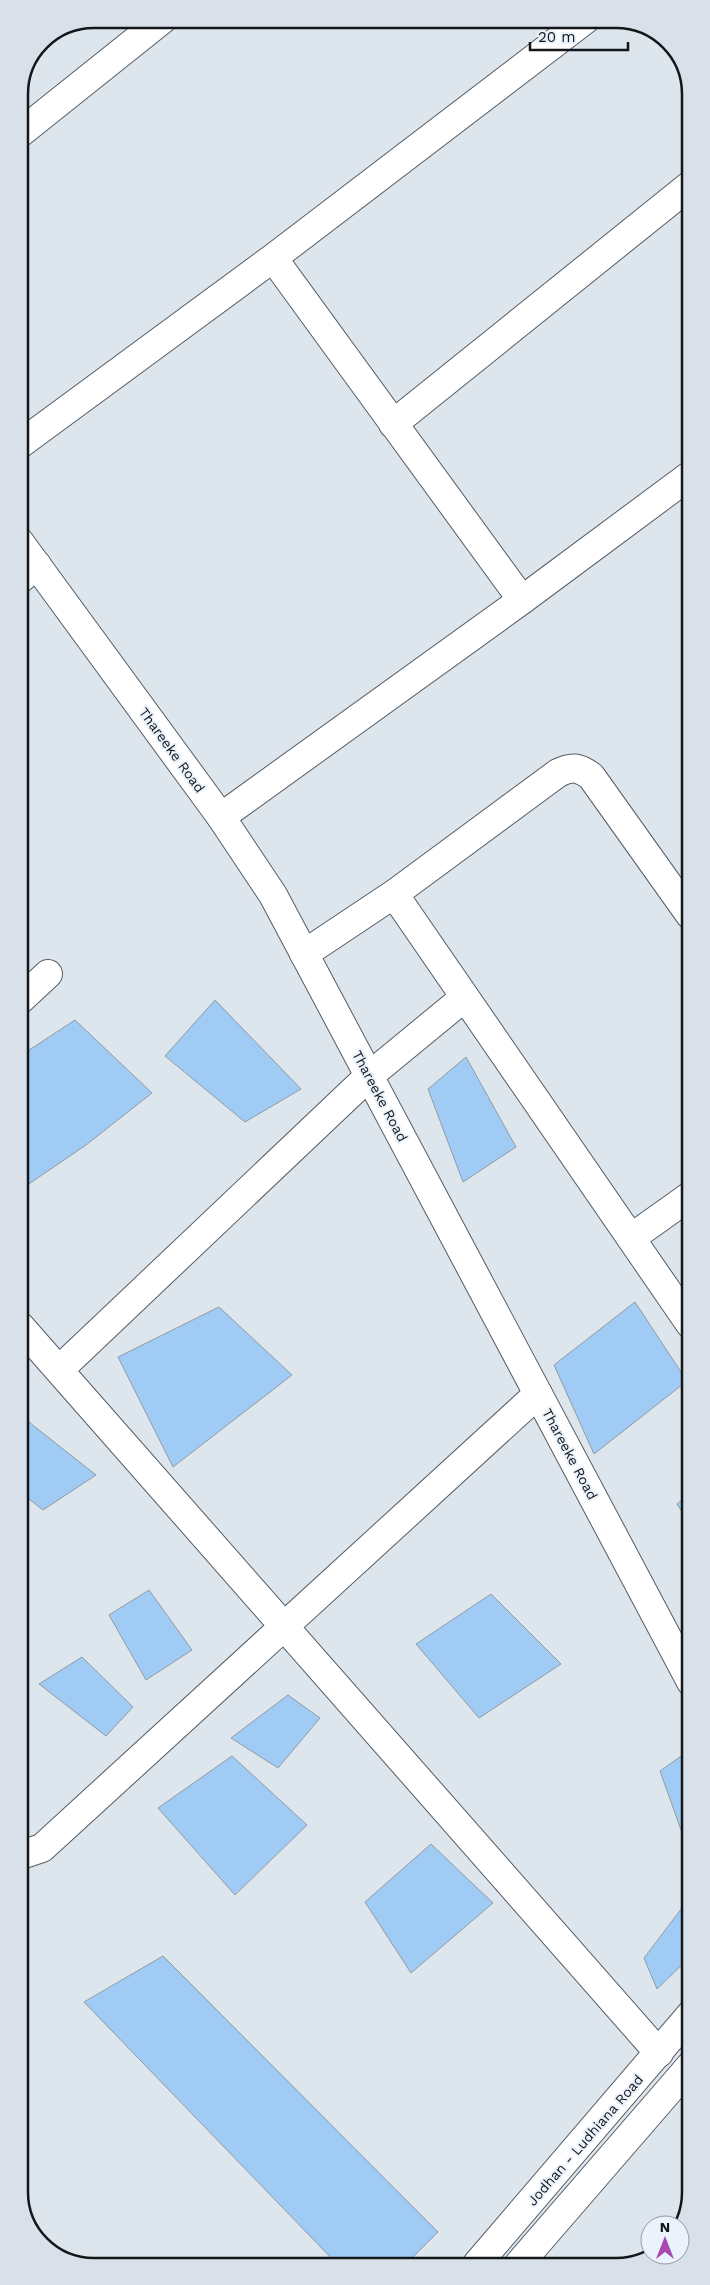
<svg xmlns="http://www.w3.org/2000/svg" width="710" height="2285" font-family="'Work Sans',sans-serif">
<rect width="100%" height="100%" fill="#dde5ed"/>
<path fill="#a0cbf5" stroke="#939ba3" d="M215 1000 301 1089 245 1122 165 1056Z
M75 1020 152 1093 86 1145 20 1190V1056Z
M466 1057 516 1147 463 1182 428 1089Z
M635 1302 687 1381 594 1454 554 1365Z
M219 1307 292 1375 173 1467 118 1357Z
M20 1415 96 1475 43 1510 20 1492Z
M690 1493V1524L677 1504Z
M149 1590 192 1650 146 1680 109 1615Z
M491 1594 561 1664 479 1718 416 1644Z
M82 1657 133 1707 106 1736 39 1684Z
M21 1658 28 1665 21 1673Z
M288 1695 320 1718 278 1768 231 1738Z
M691 1749V1858L660 1771Z
M232 1756 307 1825 235 1895 158 1808Z
M431 1844 493 1903 411 1973 365 1902Z
M691 1896V1956L657 1989 644 1958Z
M163 1956 438 2232 405 2265H338L84 2002Z"/>
<g fill="none" stroke-linecap="round" stroke-linejoin="round">
<defs>
<path id="street" d="M19 134 163 19
M273 258 522 600
M393 424 689 186
M19 445 273 258 586 19
M19 580 37 565
M221 817 522 600 689 476
M394 894 690 1324
M304 954 394 894 558 773C572 766 578 767 591 776L690 915
M20 1000 48 974
M631 1238 690 1196
M20 1326 659 2053
M60 1369 369 1076 465 997
M21 1855 42 1848 538 1394"/>
<path id="secondary" d="M19 541 221 817 273 895 691 1682
M477 2264 691 2014
M519 2264 691 2065"/>
</defs>
<use href="#street" stroke="#565d64" stroke-width="30"/>
<use href="#secondary" stroke="#565d64" stroke-width="30"/>
<use href="#street" stroke="#fff" stroke-width="28"/>
<use href="#secondary" stroke="#fff" stroke-width="28"/>
</g>
<g text-anchor="middle" dominant-baseline="central" stroke-width="4" stroke-linejoin="round" paint-order="stroke">
<g font-size="14" fill="#14171a" stroke="#eaf2fb">
<text transform="translate(172 750) rotate(54)">Thareeke Road</text>
<text transform="translate(380 1096) rotate(62)">Thareeke Road</text>
<text transform="translate(570 1454) rotate(62)">Thareeke Road</text>
<text transform="translate(585 2140) rotate(-49)">Jodhan - Ludhiana Road</text>
</g>
</g>
<path d="M0 0H710V2285H0ZM94 28H616A66 66 0 0 1 682 94V2192A66 66 0 0 1 616 2258H94A66 66 0 0 1 28 2192V94A66 66 0 0 1 94 28Z" fill="#d9e0e9" fill-rule="evenodd"/>
<path fill="none" stroke="#14171a" stroke-width="2.5" d="M94 28H616A66 66 0 0 1 682 94V2192A66 66 0 0 1 616 2258H94A66 66 0 0 1 28 2192V94A66 66 0 0 1 94 28Z"/>
<g transform="translate(665 2240)"><circle r="24" fill="#eaf2fb" stroke="#949aa1"/>
<path d="M0-4L9 19L0 12L-9 19Z" fill="#a948af"/>
<text y="-8" font-size="14" font-weight="bold" text-anchor="middle" fill="#14171a">N</text>
</g>
<path d="M530 42v8h98v-8" fill="none" stroke="#14171a" stroke-width="2.5"/>
<text x="538" y="42" font-size="15" fill="#14171a" stroke="#eaf2fb" stroke-width="4" paint-order="stroke">20 m</text>
</svg>
